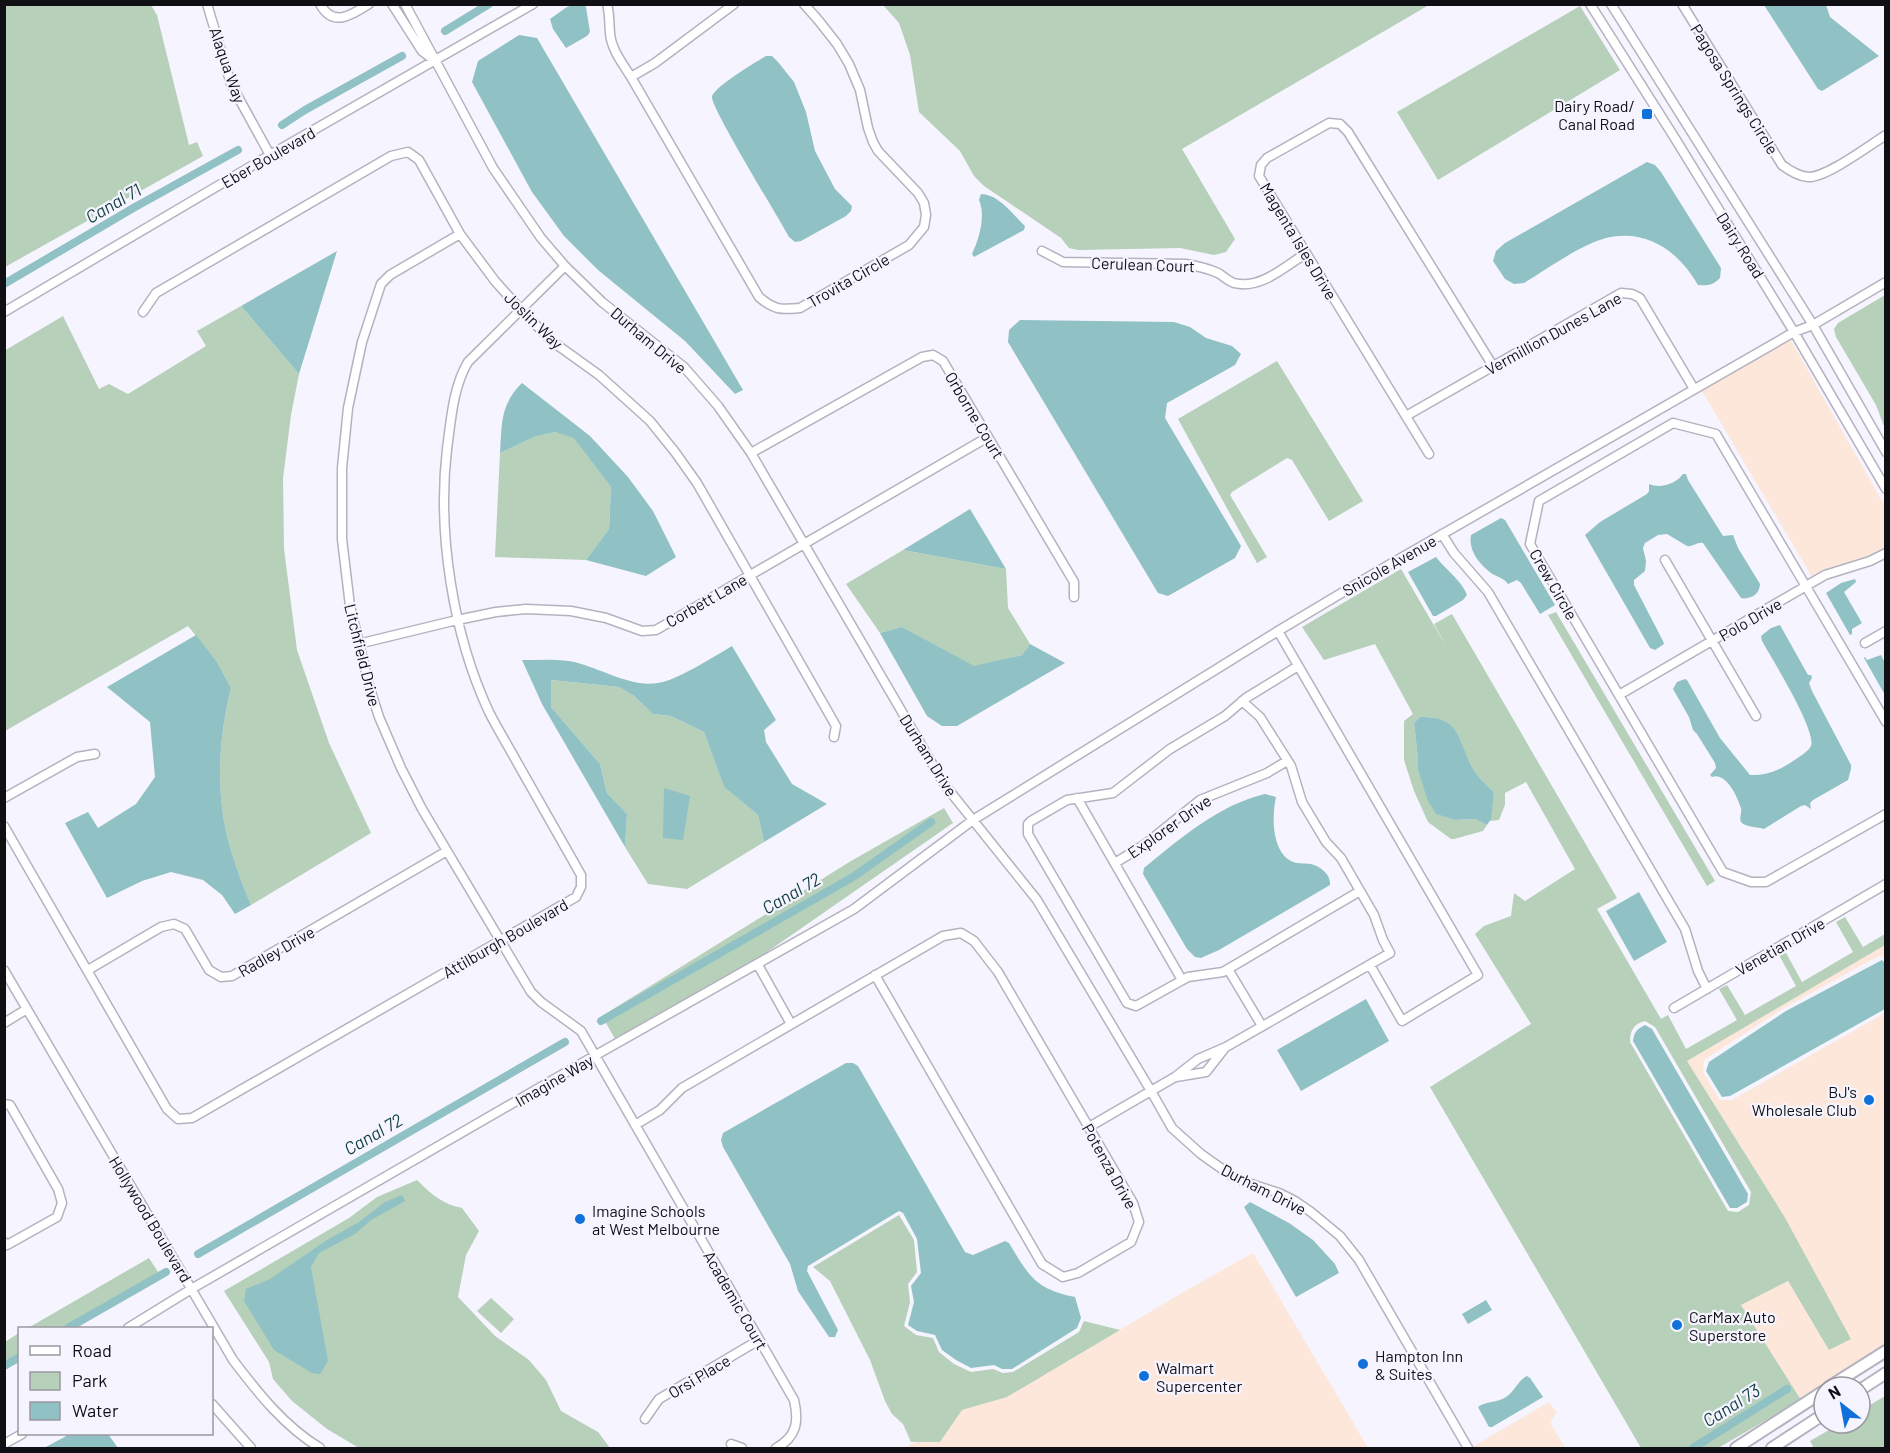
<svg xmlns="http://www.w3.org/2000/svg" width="1890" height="1453" font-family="Barlow,sans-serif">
<rect width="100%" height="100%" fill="#f6f4fe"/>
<path fill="#fde7da" d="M1790 339 1885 506V547L1869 557 1823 571 1812 577 1702 391Z
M1885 945V957L1880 956 1871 960 1784 1008 1704 1060 1703 1072 1719 1099 1721 1100H1732L1885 1013V1345L1801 1400 1741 1305 1788 1281 1829 1350 1784 1216 1687 1061Z
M1253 1253 1368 1448H903L917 1442H940L962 1410 1007 1397 1180 1294Z
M1549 1402 1557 1413 1552 1419 1551 1424 1565 1448H1473L1472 1447Z"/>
<path fill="#b6d0b9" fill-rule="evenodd" d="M4 5H151L157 15 189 145 197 142 203 156 5 267Z
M883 5H1429L1182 149 1235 239 1226 252 1214 255 1180 248 1078 250 1069 248 1061 238 984 186 974 176 960 151 919 112 910 55 899 23Z
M1580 6 1620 70 1438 180 1397 112Z
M1885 295V429L1876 405 1836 337 1834 329 1838 323Z
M241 306 299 374 291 415 283 478 284 549 297 650 329 743 371 833 251 905C241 880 230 853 225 826 216 780 220 733 231 688L217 662 188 626 5 731 4 351 63 316 99 389 109 384 128 394 206 346 197 331Z
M1277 361 1363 501 1329 521 1292 460 1287 458 1232 492 1230 495 1267 557 1257 563 1178 419Z
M555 432 574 437 611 487 609 529 586 560 495 557 500 453 534 437Z
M903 550 1006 569 1008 608 1030 644 1022 655 974 667 902 627 880 633 846 584Z
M1401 569 1446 646 1434 624 1452 614 1617 898 1597 909 1661 1019 1668 1015 1686 1049 1737 1020 1719 989 1727 985 1745 1015 1796 986 1779 955 1785 951 1802 982 1853 952 1836 922 1845 917 1863 947 1885 934V945L1687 1061 1784 1216 1851 1339 1829 1350 1788 1281 1741 1305 1801 1400 1718 1448H1641L1430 1087 1531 1024 1475 934 1484 926 1511 916 1514 893 1525 901 1575 869 1526 782 1505 793V805L1499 820 1490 821 1494 792C1485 784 1475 774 1470 763 1457 735 1457 716 1420 717L1414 723 1418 759V770L1429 801 1437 814 1455 820 1475 819 1487 825 1483 831 1454 839H1451L1428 822 1414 791 1404 760V721L1413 714 1375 644 1324 660 1302 627ZM1645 1021 1655 1027 1751 1192 1749 1205 1738 1212 1728 1211 1630 1042C1630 1030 1634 1024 1645 1021Z
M1556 612 1715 881 1707 886 1548 615Z
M550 680 619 687 633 695 653 714 671 716 704 732 724 787 758 815 764 842 687 889 648 884 625 847 627 814 607 793 600 764 551 707Z
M944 808 953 823 751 963 615 1039 602 1016 851 861Z
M417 1180C431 1194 442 1204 462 1208L479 1231 466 1255 458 1297 495 1336 529 1360 546 1380 561 1411 598 1432 610 1448H359L327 1429 292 1401 273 1379 269 1362 224 1291 349 1218 377 1197Z
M899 1215 914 1240 917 1272 908 1284 910 1302 904 1326 916 1335 933 1338 939 1352 954 1364 971 1372 993 1369 1003 1373 1013 1372 1079 1332 1084 1321 1120 1330 1007 1397 962 1410 940 1442H911L903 1424 892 1414 885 1401 870 1360 830 1281 813 1267Z
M149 1258 162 1278 76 1328H28Z
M491 1298 514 1319 501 1333 477 1311Z
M19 1333V1361L5 1370V1342Z
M1885 1396V1448H1814L1810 1441 1841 1423H1860V1411Z"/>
<path fill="#90c1c4" d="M576 4 584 5 586 7 590 32 587 36 566 48 553 29 550 19 567 7Z
M1764 5H1826L1830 17 1879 56 1822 91 1818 89Z
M519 35 537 38 743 390 735 394 685 341 598 270 564 236 532 192 472 82 478 61Z
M766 56H772L778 62 794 82 806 112 815 151 835 189 852 206 851 211 846 216 801 241 795 242 789 237C779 218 711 108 712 97 712 88 757 61 766 56Z
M1647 162 1655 165 1661 172 1721 268 1720 278C1713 285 1708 286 1698 285 1678 251 1647 228 1606 238 1580 245 1547 269 1524 283L1514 284 1505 279 1493 261 1496 251 1505 243Z
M981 194C999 194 1014 216 1025 226L1024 230 974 257 972 254C979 239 986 216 979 200Z
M337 251 299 374 241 306Z
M1020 320 1174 322 1190 327 1206 338 1232 346 1241 354 1235 365 1167 403 1165 418 1241 546 1235 558 1168 596 1158 593 1008 342 1009 330Z
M522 383 590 436 628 477 653 511 676 557 646 576 586 560 609 529 611 487 574 438 555 432 534 437 500 453C502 423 500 405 522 383Z
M1683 474H1686L1688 480 1723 536 1733 535 1738 548 1760 584C1760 594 1750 600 1741 598L1703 543C1697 542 1693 547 1687 546L1667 534 1658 535 1645 543 1643 548 1646 561 1645 571 1634 580V585L1663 641 1664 644 1655 650 1650 648 1585 535 1600 522 1647 494 1649 491V484C1660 489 1676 484 1683 474Z
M970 509 1006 569 903 550Z
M1501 518 1505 520 1555 605 1540 614 1521 583 1517 580 1508 584C1504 578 1497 577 1491 573 1479 564 1468 550 1471 535Z
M1436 557C1445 569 1462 581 1467 595L1463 600 1436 616H1433L1408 572Z
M1855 579 1856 582 1844 592 1862 623 1852 629V634L1850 635 1826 593 1841 583Z
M1780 625 1808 675H1811L1812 678 1809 683 1812 691 1851 765V769L1848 780 1813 800 1810 803 1811 809 1805 805 1801 806 1764 829C1758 827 1745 827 1741 822 1739 818 1742 813 1741 808 1737 796 1726 772 1712 777L1710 775 1716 768 1715 763 1697 734 1693 730 1689 717 1673 689 1677 682 1685 679 1687 680 1720 738 1750 775C1764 776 1781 770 1793 761 1799 757 1808 752 1811 746 1817 731 1771 657 1762 641L1761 636 1771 628Z
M902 627 974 666 1022 655 1030 644 1065 663 957 726H942L927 716 880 633Z
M196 635 217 662 231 688C220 733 216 780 225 826 230 853 241 880 251 905L235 914 222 895 203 880 171 872 142 881 107 898 65 823 88 812 98 828 136 804 155 777 150 722 107 687Z
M732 646 776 720 764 730 766 742 792 784 827 804 764 842 758 815 724 787 704 732 671 716 653 714 633 695 619 687 551 680V707L600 764 607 793 627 814 625 847 542 704 522 660C537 660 554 659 569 661 598 666 629 688 658 683 676 681 715 656 732 646Z
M1881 655 1885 663V695L1864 658 1865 657 1867 660Z
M1420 717C1457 716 1457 734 1470 763 1475 774 1485 784 1494 792L1491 819 1487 825 1475 819 1455 820 1436 814 1428 801 1418 770V759L1414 723Z
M664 788 690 796 683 840 663 838Z
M1265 794 1276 797C1272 815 1271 850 1291 861 1298 865 1308 862 1314 865 1323 868 1331 876 1330 885L1219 950 1201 958 1195 957 1187 949 1143 874 1144 868C1178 840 1220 804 1265 794Z
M1639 892 1667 942 1634 961 1606 911Z
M1882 960 1885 963V1009L1730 1096 1722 1097 1706 1071 1709 1062 1786 1011Z
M1366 999 1389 1041 1301 1091 1277 1050Z
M1645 1025 1652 1029 1748 1194 1747 1202 1737 1208H1730L1633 1041C1634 1032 1637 1029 1645 1025Z
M846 1063H853L858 1066 965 1252 973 1255 1005 1241 1009 1243C1029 1276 1035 1289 1075 1297L1081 1318 1077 1328 1012 1369H1002L994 1365 971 1368 956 1360 942 1350 935 1335 917 1331 908 1325 914 1302 911 1286 921 1273 917 1239 903 1213 899 1211 808 1266 807 1271 838 1330 835 1337H829L798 1291 790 1264 723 1147 721 1140 723 1133Z
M402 1195 405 1201 371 1220 355 1234 319 1253 311 1267 328 1361 320 1374 312 1373 274 1350 244 1301 246 1289 270 1279 327 1240 359 1222 385 1202Z
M1250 1202 1289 1223 1313 1240 1335 1264 1339 1273 1296 1297 1244 1207Z
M1486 1300 1492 1310 1468 1324 1462 1314Z
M1527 1376 1530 1378 1543 1397 1492 1427H1489L1478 1407C1486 1401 1497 1403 1506 1397 1515 1391 1518 1380 1527 1376Z
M70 1434H108L118 1448H44Z"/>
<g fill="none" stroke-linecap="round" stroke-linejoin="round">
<path stroke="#90c1c4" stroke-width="8" d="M445 31 489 4
M282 125 305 110 402 56
M4 284 135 207 238 150
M601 1021 853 877 931 822
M198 1254 565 1042
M68 1328 166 1272
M4 1366 20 1357
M1693 1448 1787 1389"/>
<defs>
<path id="minor" d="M207 4 231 84 270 155
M320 4C333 28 352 15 369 4
M392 4 422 51 434 60
M405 4 493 168 541 238 565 266 602 302 684 367 718 406 751 453 944 784 1037 900 1151 1091 1172 1128 1201 1154 1232 1176 1245 1182 1279 1193 1295 1201 1311 1212 1340 1236 1359 1260 1468 1448
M607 4C610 15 609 23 610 33 611 49 623 64 631 77L759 297C774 310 781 310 800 308L909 245 924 227 926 215 924 203 918 193 878 151 873 142 868 128 860 90 849 64 837 44 819 21 804 4
M1590 4 1676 140 1794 332 1886 489
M1611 4 1813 325 1886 452
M1682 4 1782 165C1790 171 1798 176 1808 177 1826 178 1868 146 1886 135
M631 77 655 63 734 4
M460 234 390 275 381 284 362 342 348 408 342 468V539L350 606 370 689 379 717 401 768 422 809 531 992 541 1002 581 1031 794 1400C799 1421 797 1437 776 1448
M1042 251 1063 262 1186 264C1197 266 1207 268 1218 273 1223 276 1228 281 1234 283 1260 290 1284 267 1305 254
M4 312 270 155 533 4
M143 312 156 293 391 156 408 152 419 160 460 234 495 281 521 310 553 342 599 375 650 421 675 452 697 483 836 726 834 737
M1406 416 1621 293 1632 294 1640 298 1694 389
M751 453 922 357 933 355 943 361 1074 582V597
M1429 454 1259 176 1261 165 1267 158 1329 123 1340 124 1348 132 1493 366
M1442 534 1454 553 1488 592 1685 929 1698 971 1707 989
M1665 560 1756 716
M1278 631 1478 975 1402 1021 1370 965
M1865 643 1886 631
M358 644 457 620 496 612 526 609 571 611 606 618 642 631 656 630 988 437
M1298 666 1246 698 1225 716 1170 749 1113 793 1067 800 1031 821 1028 824V834L1127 1003 1136 1006 1188 977 1223 972 1360 891
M1619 695 1825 575 1870 561 1886 553
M1886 722 1716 434 1673 423 1539 501 1530 544 1723 872 1751 882H1766L1886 814
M4 798 77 757 95 754
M1077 798 1182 980
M4 826 167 1109 178 1119 192 1118 576 897 581 887V875C560 838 539 801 518 764 509 747 498 730 489 712 453 635 437 533 447 449 451 420 453 387 468 362L565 266
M1115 863 1144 845 1200 800 1267 773 1287 761
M758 965 791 1024
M1228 969 1262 1026
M4 970 233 1360C258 1393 284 1426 320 1448
M88 970 161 927 174 924 185 929 209 970 221 977 232 976 447 851
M1674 1008 1886 884
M4 1023 27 1009
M1176 1077 1206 1072 1224 1049
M4 1104 10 1105 58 1189 62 1203 57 1217 7 1245 4 1242
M635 1125 660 1110 682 1088 943 936 961 933 974 941 998 972 1133 1203 1139 1222 1131 1242 1078 1273 1063 1277 1042 1264 875 975
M1089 1127 1175 1077 1198 1059 1226 1047 1390 953 1383 940 1374 915 1341 858 1326 842 1302 802 1291 766 1260 717 1242 701
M128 1328 193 1288 596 1055 854 909 973 820 1278 631 1380 570 1794 332 1813 325 1886 282
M212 1404 251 1448
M645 1419 659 1399 759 1340
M4 1444 22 1434
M731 1444 742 1448"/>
<path id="major" d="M1829 1387 1886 1351
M1860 1390 1886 1373
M1736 1448 1824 1391
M1772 1448 1824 1414"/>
</defs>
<use href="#minor" stroke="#b5b2c0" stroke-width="11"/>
<use href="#major" stroke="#b5b2c0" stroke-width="14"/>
<use href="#minor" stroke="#fff" stroke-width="8"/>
<use href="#major" stroke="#fff" stroke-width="10"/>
</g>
<g fill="#1071da" stroke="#f6f4fe" stroke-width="2">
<rect x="1641" y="108" width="12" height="12" rx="3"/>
<circle cx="1869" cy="1100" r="6"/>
<circle cx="580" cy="1219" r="6"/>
<circle cx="1677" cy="1325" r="6"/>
<circle cx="1363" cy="1364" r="6"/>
<circle cx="1144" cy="1376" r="6"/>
</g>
<g text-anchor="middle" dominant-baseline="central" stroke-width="4.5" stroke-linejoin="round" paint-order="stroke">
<g font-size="16" fill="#100f14" stroke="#f6f4fe">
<text transform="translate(228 65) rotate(71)">Alaqua Way</text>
<text transform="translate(1735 89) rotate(58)">Pagosa Springs Circle</text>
<text transform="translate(268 157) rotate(-30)">Eber Boulevard</text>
<text transform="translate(1299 241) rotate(59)">Magenta Isles Drive</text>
<text transform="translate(1741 245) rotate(58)">Dairy Road</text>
<text transform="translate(1143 264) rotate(2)">Cerulean Court</text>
<text transform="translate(848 280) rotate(-30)">Trovita Circle</text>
<text transform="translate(534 320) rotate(44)">Joslin Way</text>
<text transform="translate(1553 333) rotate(-29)">Vermillion Dunes Lane</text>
<text transform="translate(649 340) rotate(40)">Durham Drive</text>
<text transform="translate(975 415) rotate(59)">Orborne Court</text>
<text transform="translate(1389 565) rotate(-30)">Snicole Avenue</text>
<text transform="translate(1554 584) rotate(60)">Crew Circle</text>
<text transform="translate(706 600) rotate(-30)">Corbett Lane</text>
<text transform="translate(1750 619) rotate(-30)">Polo Drive</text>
<text transform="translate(363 655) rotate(76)">Litchfield Drive</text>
<text transform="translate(929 755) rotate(58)">Durham Drive</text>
<text transform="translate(1169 826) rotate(-35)">Explorer Drive</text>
<text transform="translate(505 938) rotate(-30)">Attilburgh Boulevard</text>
<text transform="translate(1780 946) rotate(-30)">Venetian Drive</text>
<text transform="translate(276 951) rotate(-30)">Radley Drive</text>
<text transform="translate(554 1080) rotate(-30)">Imagine Way</text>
<text transform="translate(1110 1166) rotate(61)">Potenza Drive</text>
<text transform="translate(1264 1189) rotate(27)">Durham Drive</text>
<text transform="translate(151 1219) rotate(59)">Hollywood Boulevard</text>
<text transform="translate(736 1300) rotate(60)">Academic Court</text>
<text transform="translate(699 1376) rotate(-31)">Orsi Place</text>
</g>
<g font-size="16" fill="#100f14" stroke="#f6f4fe" text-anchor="start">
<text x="1635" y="105" text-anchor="end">Dairy Road/<tspan x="1635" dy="18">Canal Road</tspan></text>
<text x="1857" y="1091" text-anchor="end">BJ's<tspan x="1857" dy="18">Wholesale Club</tspan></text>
<text x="592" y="1210">Imagine Schools<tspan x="592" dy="18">at West Melbourne</tspan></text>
<text x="1689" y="1316">CarMax Auto<tspan x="1689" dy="18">Superstore</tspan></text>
<text x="1375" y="1355">Hampton Inn<tspan x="1375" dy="18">&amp; Suites</tspan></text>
<text x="1156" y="1367">Walmart<tspan x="1156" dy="18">Supercenter</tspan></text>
</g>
<g font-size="18" font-style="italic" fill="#103e41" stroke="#f6f4fe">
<text transform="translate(113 203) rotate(-30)">Canal 71</text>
<text transform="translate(791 893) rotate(-30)">Canal 72</text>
<text transform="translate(373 1134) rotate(-30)">Canal 72</text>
<text transform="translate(1731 1405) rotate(-32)">Canal 73</text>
</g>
</g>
<rect width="1890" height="1453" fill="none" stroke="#100f14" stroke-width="12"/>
<rect x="18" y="1327" width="195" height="108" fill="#f6f4fe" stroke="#9a98a0" stroke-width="1.5"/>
<rect x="30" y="1346" width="30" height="9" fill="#ffffff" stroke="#9a98a0" stroke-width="1.5"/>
<text x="72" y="1357" font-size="18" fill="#100f14">Road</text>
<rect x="30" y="1372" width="30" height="18" fill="#b6d0b9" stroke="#9a98a0" stroke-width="1.5"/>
<text x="72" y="1387" font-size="18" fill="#100f14">Park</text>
<rect x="30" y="1402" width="30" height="18" fill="#90c1c4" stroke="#9a98a0" stroke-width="1.5"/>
<text x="72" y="1417" font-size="18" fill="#100f14">Water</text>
<g transform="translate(1842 1405) rotate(329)"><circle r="28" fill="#f6f4fe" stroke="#9a98a0" stroke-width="1.5"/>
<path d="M0-4.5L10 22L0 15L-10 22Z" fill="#1071da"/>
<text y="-9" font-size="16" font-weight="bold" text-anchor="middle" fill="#100f14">N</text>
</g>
</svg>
